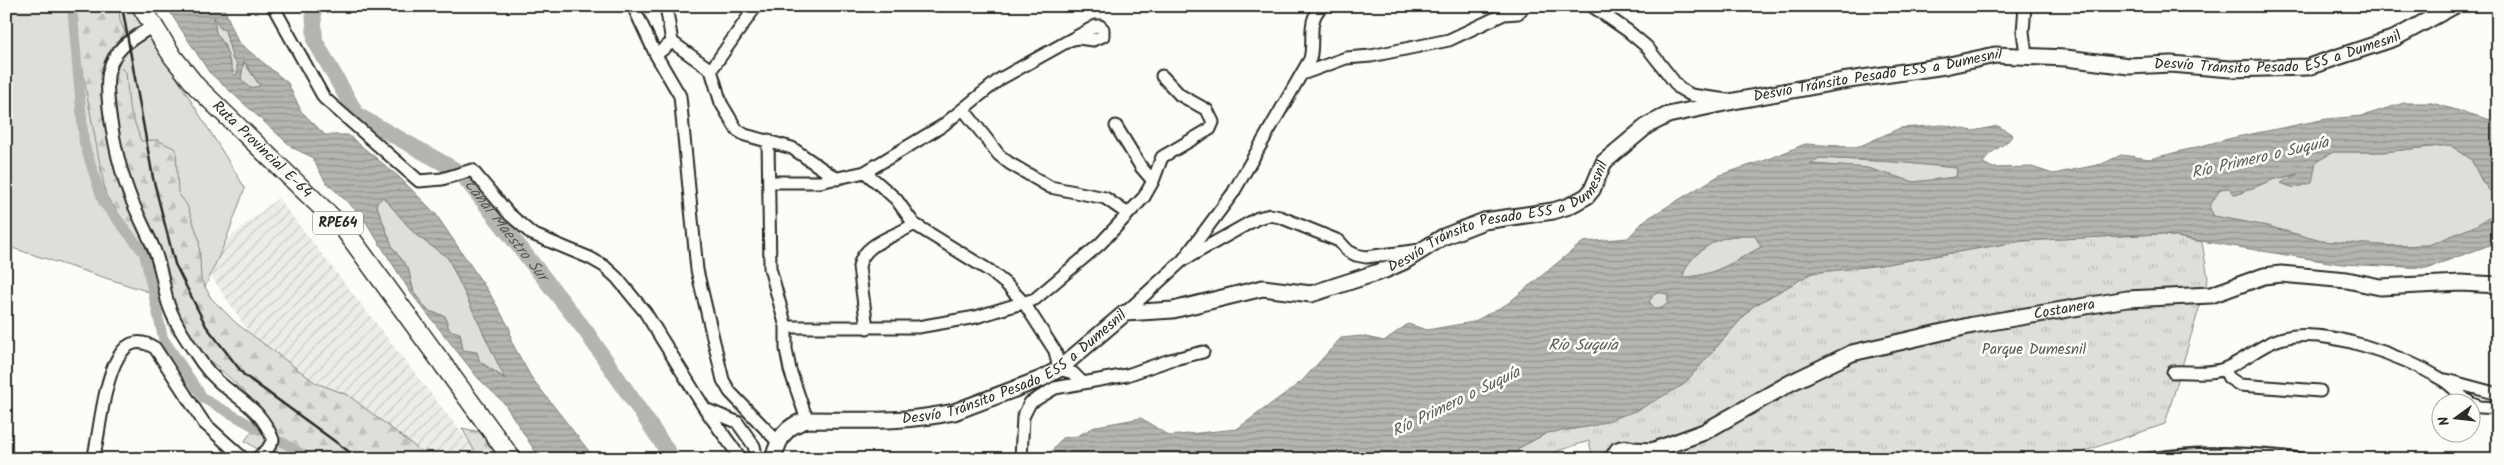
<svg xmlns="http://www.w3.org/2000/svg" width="2504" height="465" font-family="Kalam,sans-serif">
<defs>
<pattern id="industrial-furrows" width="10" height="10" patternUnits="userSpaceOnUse" patternTransform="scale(1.25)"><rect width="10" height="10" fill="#edece8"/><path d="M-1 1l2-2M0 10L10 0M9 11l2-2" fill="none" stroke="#cbcbc7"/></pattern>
<pattern id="forest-firs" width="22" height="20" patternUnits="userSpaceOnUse" patternTransform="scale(1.25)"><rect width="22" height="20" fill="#dfdeda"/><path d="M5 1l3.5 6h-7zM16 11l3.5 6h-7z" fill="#c0bfbb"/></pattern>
<pattern id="park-tufts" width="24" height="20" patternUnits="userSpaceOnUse" patternTransform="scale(1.25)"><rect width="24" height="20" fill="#dfdeda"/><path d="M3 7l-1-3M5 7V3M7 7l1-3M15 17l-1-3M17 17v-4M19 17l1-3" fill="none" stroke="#c0bfbb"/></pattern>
<pattern id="water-rules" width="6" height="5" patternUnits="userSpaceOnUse" patternTransform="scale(1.25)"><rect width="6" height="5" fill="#b5b4b1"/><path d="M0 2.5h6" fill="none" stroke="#939390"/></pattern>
</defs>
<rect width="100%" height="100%" fill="#fdfcf7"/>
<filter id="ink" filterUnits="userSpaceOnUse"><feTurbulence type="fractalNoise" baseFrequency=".02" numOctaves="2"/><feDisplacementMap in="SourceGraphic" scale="10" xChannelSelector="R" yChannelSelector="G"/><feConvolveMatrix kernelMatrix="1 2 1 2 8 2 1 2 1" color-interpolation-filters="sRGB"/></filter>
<g filter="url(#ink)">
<path fill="url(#industrial-furrows)" d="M278 198 482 459H409L259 347 201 261Z"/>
<path fill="#dfdeda" stroke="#858482" d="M6 6H134L144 25 245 188 226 240 196 307 6 246Z
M213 15 220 28 225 30 233 60 237 63 238 74 234 75 224 44 216 33Z
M243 61 260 86 250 88 241 79Z
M2450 145 2471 159 2482 181 2498 201V208L2494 215 2473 227 2429 245 2394 246 2321 241 2267 226 2214 216 2209 207 2220 189 2229 187 2236 195 2272 180 2301 174 2282 183 2294 188 2316 162 2333 152H2382Z
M1819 158 1896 162 1958 168 1956 177 1914 182 1867 168 1811 164Z
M383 197 416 235 448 258 506 379 463 350 460 334 449 330 445 316 428 311 414 293 408 268 393 249 376 204Z
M1755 236 1761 247C1737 260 1712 277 1683 277 1685 260 1708 243 1724 238 1732 235 1746 236 1755 236Z
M1656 292 1668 294V303L1662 308H1654L1649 301Z"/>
<path fill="url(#forest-firs)" stroke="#858482" d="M75 6H119L120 21 125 32 114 48 111 61 126 72 129 106 141 141 157 140 176 149 178 193 187 205 199 239 201 279 211 298 236 323 316 383 348 395 431 459H272L245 441 265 411 219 368 172 333 163 310 166 274 140 243 106 196 79 53Z
M462 428 480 432 502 459H479Z"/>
<path fill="url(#park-tufts)" stroke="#858482" d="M2159 234 2202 242 2208 278 2165 424 2061 459H1593L1589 441 1542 456 1540 459H1515L1519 448 1547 433 1593 426 1683 385 1752 307 1812 273 1881 265 2022 241Z"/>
<path fill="url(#water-rules)" stroke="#7e7d7b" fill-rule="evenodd" d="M166 6 224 8 238 42 288 83 301 111 325 135H348L399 177 435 213 490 294 510 329 511 341 531 377 595 459H544L535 451 504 403 478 378 411 293 362 216 325 181 312 157 293 148 209 72ZM214 17 220 28 225 30 233 60 237 63V74L234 75 224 44 216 33ZM244 61 260 86 250 88 241 79ZM383 197 416 235 448 258 505 379 480 362 477 352 463 350 460 333 449 330 445 316 428 311 414 293 408 268 393 248 376 204Z
M2404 103H2432L2498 122V201L2482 181 2471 159 2450 145 2382 152H2333L2316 162 2312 183 2294 188 2281 183 2298 174 2272 180 2235 195 2229 188 2220 189 2209 207 2214 216 2267 226 2321 241 2394 246 2429 245 2473 227 2494 215 2498 208V242L2427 268 2341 264 2159 234 2022 241 1881 265 1812 273 1752 307 1683 385 1638 410 1593 426 1547 433 1519 448 1515 459H1046L1062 438 1077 436 1097 426 1141 418 1169 436 1237 429 1302 381 1341 338 1361 336 1384 341 1408 324 1427 330 1473 322 1507 304 1583 242 1628 238 1645 220 1720 175 1769 159 1805 144 1858 147 1900 128 1944 125 1973 131 1998 126 2013 135C2004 148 1993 147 1983 163L1993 168 2032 167 2053 174 2102 164 2121 155 2150 159 2232 138 2326 119 2362 116ZM1819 158 1896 162 1957 168 1956 177 1914 182 1867 168 1811 164ZM1755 236 1761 247C1737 260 1711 278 1683 277 1685 260 1708 243 1724 238 1732 235 1746 236 1755 236ZM1656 292 1668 294V303L1662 308H1654L1649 301Z"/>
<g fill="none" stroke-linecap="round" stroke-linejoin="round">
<path stroke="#b5b4b1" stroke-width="10" d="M72 6 84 143 103 202 144 253 163 338 204 399 260 430
M282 442 311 459"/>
<path stroke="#b5b4b1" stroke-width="16" id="s1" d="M313 6 315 41 357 115 461 173 585 330 673 459"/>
<defs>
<path id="street" d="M273 6 324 98 419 181 442 179 472 170 509 214 532 234 590 258 604 266 617 278 645 312 705 409 737 422 754 446 757 459
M633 6 656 55 680 96 697 270 723 380 730 392 778 442
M756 6 711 70 721 103 737 130 745 135 792 148 837 179
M1592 6 1628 31 1647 47 1679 88 1691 95 1727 100
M2025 6 2023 32 2026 54
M153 26C134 38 114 47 109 71 106 83 108 96 109 108 113 139 120 172 132 201 139 217 147 233 154 249 161 266 163 283 167 300 173 322 190 345 202 363 225 396 258 400 273 440L267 450 256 459
M672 42 711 70
M656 55 672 42 666 6
M1302 74 1346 58 1371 56 1449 40 1504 14 1518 13 1525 6
M964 110 999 155 1009 163 1050 187 1105 198 1128 214
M1116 126 1141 167 1153 181
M768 140 770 268 786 327V349L790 370 807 420
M865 172 896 199 914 224 990 271 1007 285 1024 303 1055 351 1059 369 1073 373 1083 383
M770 182H820L865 172 942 126 1000 79 1070 40 1078 38 1093 40 1103 36V29L1100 26H1096L1070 40
M1185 259 1258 218 1270 215 1280 217 1339 241 1348 251 1356 255 1366 257 1421 250
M1125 313 1183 260 1233 193 1310 59C1315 40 1306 21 1322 6
M786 327H918L976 317 1035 299 1100 244 1144 197 1153 181 1162 157 1210 129 1213 122 1207 110 1180 95 1162 76
M867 328 859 267C863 242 896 237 914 224
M2224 369 2229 378 2240 385 2320 391
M2173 372C2188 371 2212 375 2226 368 2245 360 2260 345 2280 339 2324 325 2405 357 2443 380 2453 386 2460 396 2469 402
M2446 380 2498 394
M2472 404 2480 407 2498 408
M705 409 741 459
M93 459C102 431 105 316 155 348L204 423 244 459
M1021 459 1023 417 1030 403 1055 388 1127 375 1170 360 1203 352"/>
<g id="secondary">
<path id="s2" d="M1632 450 1652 451 1704 432 1790 383 1852 353 1973 325 2127 299 2211 295 2264 276 2281 274 2347 280 2380 287 2461 283 2498 285"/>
<path id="s3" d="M773 459C779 438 785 426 807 420 857 420 904 423 954 412L1041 379 1059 369 1125 313 1173 310 1263 288 1311 294 1385 270 1405 261 1443 237 1484 221 1553 211 1569 206 1587 196 1592 190 1604 162 1648 125 1668 115 1734 101 1842 81 1945 66 1995 55 2066 58 2129 66 2171 64 2230 69 2308 67 2395 38 2454 6"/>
<path d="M1612 459 1618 450C1626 446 1634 449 1638 457"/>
</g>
<g id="primary">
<path id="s4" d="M141 6 173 57 197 87 345 230 512 459"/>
</g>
</defs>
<use href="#street" stroke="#2b2b2b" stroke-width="15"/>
<use href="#secondary" stroke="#2b2b2b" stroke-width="19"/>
<use href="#primary" stroke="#2b2b2b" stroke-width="21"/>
<use href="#street" stroke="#fdfcf7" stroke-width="11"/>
<use href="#secondary" stroke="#fdfcf7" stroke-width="15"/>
<use href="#primary" stroke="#fdfcf7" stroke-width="18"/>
<path stroke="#2b2b2b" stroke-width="2.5" d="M122 6 153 178 175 264 206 326 244 375 359 459
M2119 459C2195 440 2273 447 2349 459"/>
</g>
</g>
<g text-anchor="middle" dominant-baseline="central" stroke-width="5" stroke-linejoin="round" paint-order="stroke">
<rect fill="#fdfcf7" stroke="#6a6a68" stroke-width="1" x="313" y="211.5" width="50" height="23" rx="4"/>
<g font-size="14" font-weight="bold" fill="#2b2b2b">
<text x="338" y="223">RPE64</text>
</g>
<g font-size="15" fill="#2b2b2b" stroke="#fdfcf7">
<text stroke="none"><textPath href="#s3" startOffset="1624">Desvío Tránsito Pesado E55 a Dumesnil</textPath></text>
<text stroke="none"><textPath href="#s3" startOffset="1219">Desvío Tránsito Pesado E55 a Dumesnil</textPath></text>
<text stroke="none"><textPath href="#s4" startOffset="189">Ruta Provincial E-64</textPath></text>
<text stroke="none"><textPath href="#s3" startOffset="800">Desvío Tránsito Pesado E55 a Dumesnil</textPath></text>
<text stroke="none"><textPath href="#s2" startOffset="460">Costanera</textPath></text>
<text stroke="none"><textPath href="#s3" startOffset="276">Desvío Tránsito Pesado E55 a Dumesnil</textPath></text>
</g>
<g font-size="15" fill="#585857" stroke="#fdfcf7">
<text x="2034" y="350">Parque Dumesnil</text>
</g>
<g font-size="16" font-style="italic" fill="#5b5b5a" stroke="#fdfcf7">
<text transform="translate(2260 158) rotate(-13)">Río Primero o Suquía</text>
<text stroke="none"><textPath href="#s1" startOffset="312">Canal Maestro Sur</textPath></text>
<text x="1583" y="345">Río Suquía</text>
<text transform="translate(1456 402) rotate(-26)">Río Primero o Suquía</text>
</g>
</g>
<rect width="2504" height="465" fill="none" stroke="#fdfcf7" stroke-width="25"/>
<rect x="12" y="12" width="2479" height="440" fill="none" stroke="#2b2b2b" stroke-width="2" filter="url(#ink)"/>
<g transform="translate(2456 418) rotate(255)"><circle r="24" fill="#fdfcf7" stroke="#a9a8a5"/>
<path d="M0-4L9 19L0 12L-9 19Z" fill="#2b2b2b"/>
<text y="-8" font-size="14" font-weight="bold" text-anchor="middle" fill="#2b2b2b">N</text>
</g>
</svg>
